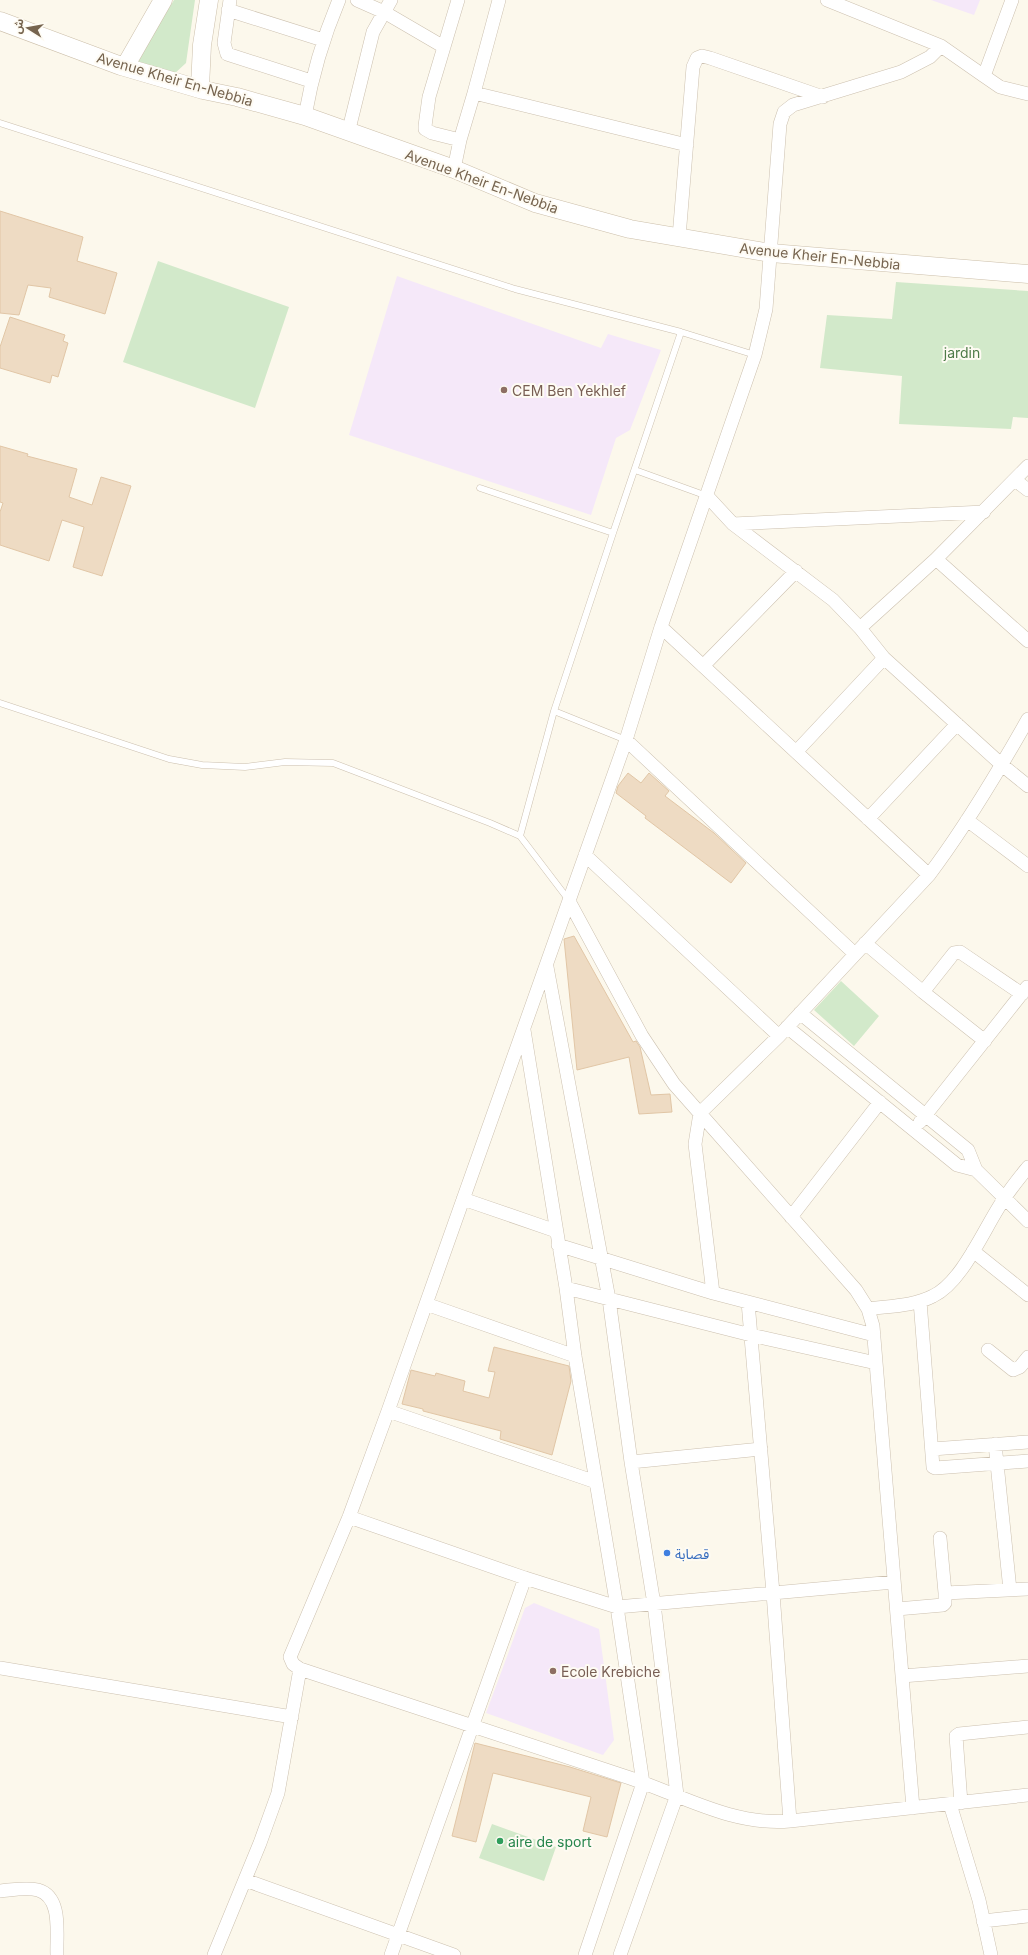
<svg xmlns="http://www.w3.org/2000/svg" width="1028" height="1955" font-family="Inter,'Noto Sans Arabic',sans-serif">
<rect width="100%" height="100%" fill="#fcf8ec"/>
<path fill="#f5e8f9" d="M931 0H980L974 15Z
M397 276 601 348 608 334 661 350 630 430 616 438 591 515 349 435Z
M534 1603 599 1629 614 1740 603 1755 486 1713 525 1608Z"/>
<path fill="#d2e9ca" d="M174 0H195L186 63 173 75 135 62Z
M158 261 289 307 255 408 123 362Z
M896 282 1028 291V418L1013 417 1011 429 899 424 902 376 820 368 827 315 892 319Z
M841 981 879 1016 854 1046 814 1010Z
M492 1824 556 1847 544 1881 479 1858Z"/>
<path fill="#eedbc3" stroke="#e1c6a6" d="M0 211 83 237 77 261 117 273 105 314 49 297 51 288 28 285 19 315 0 313Z
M10 317 65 335 63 341 68 343 58 377 52 375 50 383 0 368V347Z
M0 446 28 454 27 456 77 469 69 497 92 505 101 477 131 486 102 576 73 567 84 527 62 520 49 561 0 545V512L3 503 0 502Z
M628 773 641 783 649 773 669 791 665 796 714 833 746 863 731 883 645 818 646 816 616 793 618 786Z
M574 936 633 1042 636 1041 640 1047 651 1095 670 1094 672 1112 639 1114 629 1057 577 1070 564 939Z
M494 1347 569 1366 571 1381 552 1455 500 1439 501 1431 423 1411V1409L402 1404 411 1370 435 1376 436 1373 465 1381 463 1391 489 1398 495 1372 488 1371Z
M475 1743 570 1767 621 1783 607 1837 583 1831 591 1797 493 1773 476 1842 452 1836Z"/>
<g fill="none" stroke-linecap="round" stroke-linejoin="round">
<defs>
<path id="service" d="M0 123 515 289 681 332 755 355
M635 470 707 496
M480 488 613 533
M0 703 169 759 202 765 245 767 285 762 333 763 490 823 520 836 568 899
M554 711 626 740
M520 836 554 711 613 533 681 332"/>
<path id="minor" d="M230 0 224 43 227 54 311 81
M357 0 384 12 444 47
M458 0 429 97 425 126V129L432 133 460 140
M827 0 941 46 984 76 1012 0
M228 10 323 40
M941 46 930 57 901 72 793 105 784 112 780 124 766 309 755 355 661 627 626 740 388 1411 349 1517 290 1657 293 1664 300 1669C410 1705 520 1742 630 1778 683 1796 733 1826 790 1821L1028 1795
M984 76 1000 87 1028 94
M474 93 499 0
M305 116C312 76 323 38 339 0
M348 133 373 32 391 0
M454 169 460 140 474 93 687 145
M679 237 693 67 697 58 702 56 710 58 823 97
M1015 480 1028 490
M707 496 733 524 833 600 860 628 884 658 1002 765 1028 786
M733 524 984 512
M936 559 1028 641
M661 627 929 875
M860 628 936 559 1028 466
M703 666 796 571
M626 740 855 954
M796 752 884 658
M868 819 957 724
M967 820 1028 866
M585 855 779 1036
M569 901 642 1036 674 1084 856 1290 868 1309 873 1326 913 1808
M865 943 923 992
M547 967 609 1299 631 1462 654 1604 677 1795 620 1955
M800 1013 968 1150 976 1170 1028 1221
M787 1027 957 1165 976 1170
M524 1030 566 1288 575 1356 617 1607 643 1783 585 1955
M985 1041 923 992 954 953 960 952 1022 994
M920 1122 1027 987
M463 1199 556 1231
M791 1217 880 1102
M558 1245 713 1293 874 1335
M973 1251 1028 1295
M566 1288 751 1335 876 1363
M713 1293 695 1144 700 1113 779 1036 929 875C966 826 998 772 1028 719
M920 1301 933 1467 935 1468 1028 1461
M748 1302 773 1593 790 1821
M426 1304 575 1356
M868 1309C889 1306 914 1306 933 1296 963 1282 985 1226 1004 1199 1011 1188 1020 1177 1028 1167
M988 1350 1013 1370 1020 1367 1028 1357
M388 1411 596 1482
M995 1444 1010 1590
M932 1449 1028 1442
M631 1462 761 1449
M349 1517 525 1578 617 1607 894 1582
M940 1538 945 1593
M897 1609 943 1605 945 1603V1593L1028 1589
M0 1668 292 1717
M902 1676 1028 1666
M961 1803 956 1736 959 1734 1028 1727
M950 1804 979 1900 991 1955
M245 1880 454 1955
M0 1891C12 1890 26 1887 38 1890 63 1897 56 1935 57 1955
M983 1921 1028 1916
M214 1955 260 1843 278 1793 300 1669
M391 1955 525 1578"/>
<path id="secondary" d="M0 21 121 66 203 90 237 97 305 116 454 169 535 203 630 229 771 253 1028 274
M121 66 127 63 163 0
M203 90 200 87 202 45 209 0"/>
</defs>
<use href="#service" stroke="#ccc0af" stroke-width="7"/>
<use href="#minor" stroke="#ccc0af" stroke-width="14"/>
<use href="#secondary" stroke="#ccbfaa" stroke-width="19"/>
<use href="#service" stroke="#fff" stroke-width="6"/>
<use href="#minor" stroke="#fff" stroke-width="13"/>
<use href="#secondary" stroke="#fff" stroke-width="18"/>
</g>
<g fill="#8d6e63" stroke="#fefbf3" stroke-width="1.5">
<circle cx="504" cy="390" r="4"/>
<circle cx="553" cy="1671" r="4"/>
</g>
<circle fill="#3f7fe0" stroke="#fefbf3" stroke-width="1.5" cx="667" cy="1553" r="4"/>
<circle fill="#2e9e5b" stroke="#fefbf3" stroke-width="1.5" cx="500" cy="1841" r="4"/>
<g text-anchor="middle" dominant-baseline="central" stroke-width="4" stroke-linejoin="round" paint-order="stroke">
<g font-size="14" fill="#76644f" stroke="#fefbf3">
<text transform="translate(175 79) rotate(16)">Avenue Kheir En-Nebbia</text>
<text transform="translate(482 181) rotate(20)">Avenue Kheir En-Nebbia</text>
<text transform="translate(820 256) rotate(6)">Avenue Kheir En-Nebbia</text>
</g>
<g font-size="14" fill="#4e7b48" stroke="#fefbf3">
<text x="962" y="352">jardin</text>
</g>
<g font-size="14" fill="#785e54" stroke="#fefbf3" text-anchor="start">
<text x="512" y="390">CEM Ben Yekhlef</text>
<text x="561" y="1671">Ecole Krebiche</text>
</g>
<g font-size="14" fill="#366cbe" stroke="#fefbf3" text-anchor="start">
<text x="675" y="1553">قصابة</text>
</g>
<g font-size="14" fill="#27864d" stroke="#fefbf3" text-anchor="start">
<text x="508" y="1841">aire de sport</text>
</g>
</g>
<g transform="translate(28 28) rotate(281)" stroke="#fefbf3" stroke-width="3" paint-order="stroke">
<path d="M0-3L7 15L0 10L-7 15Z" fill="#76644f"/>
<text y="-6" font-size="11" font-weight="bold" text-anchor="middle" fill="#76644f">ش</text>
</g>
</svg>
